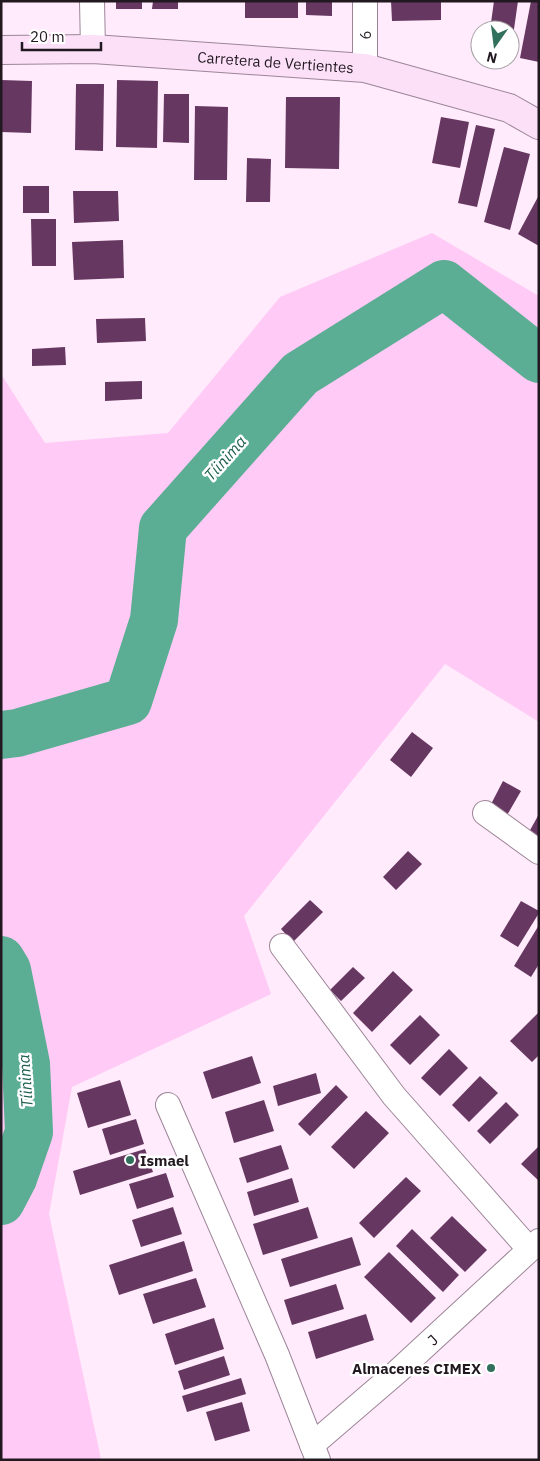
<svg xmlns="http://www.w3.org/2000/svg" width="540" height="1461" font-family="'IBM Plex Sans',sans-serif">
<rect width="100%" height="100%" fill="#ffebfb"/>
<path fill="#ffcaf6" d="M432 233 539 296V722L445 664 244 916 271 994 72 1087 49 1214 101 1459 1 1460V374L45 443 168 433 280 297Z"/>
<g fill="none" stroke-linecap="round" stroke-linejoin="round">
<path stroke="#5bad93" stroke-width="48" d="M1 735 17 733 128 701 154 620 163 528 300 374 444 284 539 359
M1 960 7 970 26 1064 29 1132 13 1178 1 1201"/>
</g>
<path fill="#663760" d="M116 1H142V9H116Z
M153 1H178V9H152Z
M245 1H298V18H245Z
M306 1H332V16L306 15Z
M391 1H441V20L392 21Z
M494 1H518L511 50 510 30H490Z
M531 1H539V62L520 58Z
M1 80 32 81 31 133 1 132Z
M117 80 158 81 157 148 116 147Z
M76 84H104L103 151 75 150Z
M164 94H189V143L163 142Z
M286 97H340L339 169 285 168Z
M195 106 228 107 227 180H194Z
M441 117 469 122 460 168 432 163Z
M476 125 495 129 477 207 458 203Z
M504 147 530 154 510 230 484 222Z
M247 158 271 159 270 202H246Z
M23 186H49V213H23Z
M73 191H118L119 221 74 223Z
M539 195V246L518 234Z
M31 219H56V266H32Z
M123 240 124 278 74 280 72 242Z
M145 318 146 341 97 343 96 319Z
M65 347 66 365 32 366V349Z
M142 381V399L105 401V382Z
M412 732 433 748 411 777 390 760Z
M503 781 521 791 506 817 489 808Z
M539 814V837L529 832Z
M408 851 422 864 396 890 383 877Z
M310 900 323 912 293 942 281 929Z
M521 901 539 911V913L518 947 500 936Z
M539 925V964L531 977 514 966Z
M353 967 365 978 341 1001 330 990Z
M393 971 413 990 372 1032 353 1013Z
M539 1012V1055L532 1062 510 1041Z
M420 1015 440 1035 410 1065 390 1045Z
M449 1049 468 1068 440 1096 421 1078Z
M252 1056 261 1083 212 1099 203 1072Z
M316 1073 321 1093 278 1106 273 1086Z
M480 1076 498 1093 469 1122 452 1105Z
M120 1080 131 1115 88 1128 77 1093Z
M336 1085 348 1097 310 1136 298 1124Z
M264 1100 274 1131 234 1143 225 1112Z
M506 1102 519 1115 490 1144 477 1131Z
M366 1111 389 1133 354 1169 331 1147Z
M136 1119 144 1144 110 1155 102 1129Z
M281 1145 289 1169 247 1183 239 1158Z
M539 1146V1181L521 1164Z
M145 1149 153 1172 80 1195 73 1171Z
M166 1173 174 1197 137 1209 129 1184Z
M406 1177 421 1191 374 1238 359 1223Z
M292 1178 299 1202 254 1216 247 1192Z
M173 1207 182 1234 141 1247 132 1220Z
M308 1207 318 1238 263 1255 253 1224Z
M452 1216 487 1250 465 1272 430 1238Z
M412 1229 459 1275 443 1292 396 1246Z
M352 1237 361 1265 290 1287 281 1259Z
M184 1241 193 1271 119 1295 109 1265Z
M389 1252 436 1298 411 1323 364 1277Z
M196 1278 206 1307 153 1324 143 1294Z
M336 1284 344 1309 292 1325 284 1300Z
M366 1314 374 1340 316 1359 308 1332Z
M214 1318 224 1349 175 1365 165 1334Z
M224 1356 230 1375 184 1390 178 1371Z
M241 1378 246 1394 187 1412 182 1396Z
M242 1402 250 1431 215 1441 206 1412Z"/>
<g fill="none" stroke-linecap="round" stroke-linejoin="round">
<defs>
<g id="minor">
<path d="M92 1 93 49"/>
<path d="M365 68V1"/>
<path d="M485 813 539 852"/>
<path d="M282 946 394 1096 529 1249"/>
<path d="M168 1105 277 1355 318 1460"/>
<path id="s1" d="M312 1445 397 1372 539 1241"/>
</g>
<g id="secondary">
<path id="s2" d="M1 50 93 49 365 68 509 108 539 125"/>
</g>
</defs>
<use href="#minor" stroke="#9c8598" stroke-width="26"/>
<use href="#secondary" stroke="#9c8598" stroke-width="30"/>
<use href="#minor" stroke="#fff" stroke-width="24"/>
<use href="#secondary" stroke="#fbe0f8" stroke-width="28"/>
</g>
<g fill="#31705d" stroke="#fff" stroke-width="2">
<circle cx="130" cy="1160" r="5"/>
<circle cx="491" cy="1368" r="5"/>
</g>
<g text-anchor="middle" dominant-baseline="central" stroke-width="5" stroke-linejoin="round" paint-order="stroke">
<g font-size="15" fill="#221920" stroke="#fff">
<text transform="translate(365 35) rotate(-90)">6</text>
<text stroke="none"><textPath href="#s2" startOffset="275">Carretera de Vertientes</textPath></text>
<text stroke="none"><textPath href="#s1" startOffset="160">J</textPath></text>
</g>
<g font-size="15" font-weight="bold" fill="#221920" stroke="#fff" text-anchor="start">
<text x="140" y="1160">Ismael</text>
<text x="481" y="1368" text-anchor="end">Almacenes CIMEX</text>
</g>
<g font-size="16" font-style="italic" fill="#21614f" stroke="#fff">
<text transform="translate(225 458) rotate(-48)">Tíinima</text>
<text transform="translate(25 1081) rotate(-94)">Tíinima</text>
</g>
</g>
<rect width="540" height="1461" fill="none" stroke="#221920" stroke-width="5"/>
<g transform="translate(495 45) rotate(194)"><circle r="24" fill="#ffffff" stroke="#a7a3a6"/>
<path d="M0-4L9 19L0 12L-9 19Z" fill="#31705d"/>
<text y="-8" font-size="14" font-weight="bold" text-anchor="middle" fill="#221920">N</text>
</g>
<path d="M22 42v8h79v-8" fill="none" stroke="#221920" stroke-width="2.5"/>
<text x="30" y="42" font-size="15" fill="#221920" stroke="#ffffff" stroke-width="4" paint-order="stroke">20 m</text>
</svg>
